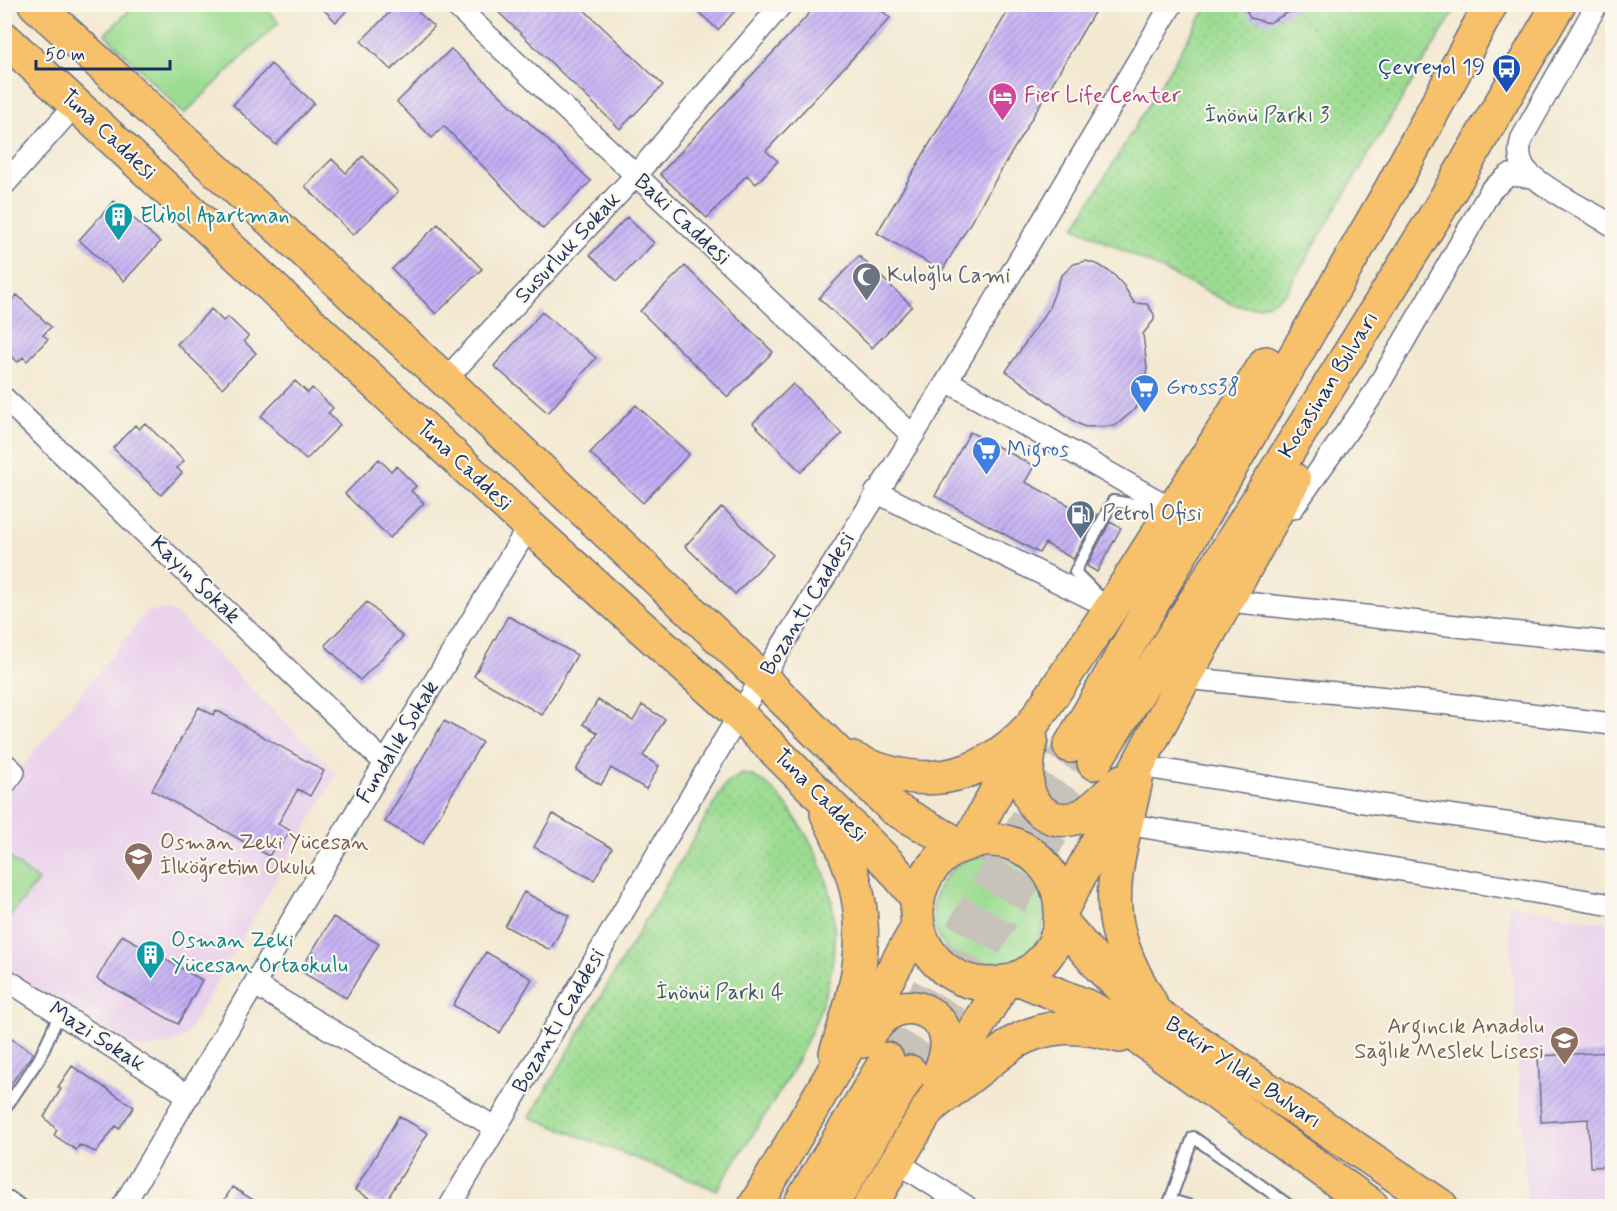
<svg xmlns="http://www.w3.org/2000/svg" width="1617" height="1211" font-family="Mynerve,sans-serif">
<defs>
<pattern id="park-dots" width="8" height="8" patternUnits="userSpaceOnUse" patternTransform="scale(1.5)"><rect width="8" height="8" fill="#9cdc92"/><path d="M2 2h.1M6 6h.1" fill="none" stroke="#86bd80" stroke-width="1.8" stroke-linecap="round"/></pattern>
<pattern id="building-hatch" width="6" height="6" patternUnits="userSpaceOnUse" patternTransform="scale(1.5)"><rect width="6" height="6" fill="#c3adf4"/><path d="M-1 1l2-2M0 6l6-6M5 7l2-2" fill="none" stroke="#9e8dc9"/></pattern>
</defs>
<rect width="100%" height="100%" fill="#fbf7ec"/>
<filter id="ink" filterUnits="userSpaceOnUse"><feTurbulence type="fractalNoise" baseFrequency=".0167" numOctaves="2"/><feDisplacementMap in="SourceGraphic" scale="12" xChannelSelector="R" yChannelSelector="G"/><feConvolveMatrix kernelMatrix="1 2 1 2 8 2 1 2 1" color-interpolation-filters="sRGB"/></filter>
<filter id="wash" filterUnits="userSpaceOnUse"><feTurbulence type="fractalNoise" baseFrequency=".008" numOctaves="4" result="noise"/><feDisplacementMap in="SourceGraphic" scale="24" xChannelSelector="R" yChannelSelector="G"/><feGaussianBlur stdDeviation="1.35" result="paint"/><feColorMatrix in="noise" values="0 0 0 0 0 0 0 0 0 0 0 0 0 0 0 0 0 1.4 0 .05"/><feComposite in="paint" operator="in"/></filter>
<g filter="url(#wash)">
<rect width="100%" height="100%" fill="#f3e8d1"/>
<path fill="#ead1ec" d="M164 609 175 613 337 774 185 1037 167 1045 142 1049 5 975V788L147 612Z
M1508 904 1612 924V1206H1527Z"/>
<path fill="#9cdc92" stroke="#5c8678" stroke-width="1.5" d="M135 5H262L279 22 184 114 105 34Z
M5 854 38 881 5 922Z
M933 912a56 56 0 1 1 112 0a56 56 0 1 1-112 0Z"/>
<path fill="url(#park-dots)" stroke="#5c8678" stroke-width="1.5" d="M1208 5H1458L1287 291C1271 306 1255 310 1234 305L1075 227Z
M741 774C765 774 786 803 798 822 890 958 788 1075 717 1190L530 1117 725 785Z"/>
<g id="blocks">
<path fill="url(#building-hatch)" d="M318 4H353L336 22Z
M398 4H410L434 27 391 70 361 41Z
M490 4H578L663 85 620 129Z
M690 4H741L718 30Z
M818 4H875L890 18 766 151 778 161 756 184 747 175 707 218 660 174Z
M1012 4H1039L1048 10 1051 4H1099L942 271 877 233Z
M1243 4H1304L1269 23 1250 18Z
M451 49 591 181 543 229 444 126 432 138 397 102Z
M271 64 314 103 276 145 233 105Z
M363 156 398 192 353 235 305 186 332 159 346 173Z
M114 201 160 242 124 281 79 240Z
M627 217 654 243 617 281 590 255Z
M438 224 482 269 436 314 392 269Z
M859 256 912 306 872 348 819 298Z
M1086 261 1099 265 1113 274 1124 286 1134 303 1147 304 1154 314V320L1143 334 1147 368 1144 389 1134 410 1115 426 1085 427 1077 423 1006 371 1048 310 1061 276 1074 264Z
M685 266 773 352 728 397 640 311Z
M17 295 51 327 43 335 48 339 27 361 23 357 18 362 4 350V308Z
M211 309 223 321 228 317 248 336 244 341 256 353 222 388 177 344Z
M542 312 596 358 548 413 494 366Z
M295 381 308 393 312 388 333 408 328 413 340 425 306 460 261 416Z
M793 384 842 434 801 472 753 423Z
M636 405 689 454 643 503 590 453Z
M145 423 184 461 177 468 182 473 161 495 113 448 135 425 139 429Z
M970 432 1034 466 1025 482 1076 509 1078 505 1097 515 1073 559 1045 543 1039 553 935 496Z
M379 459 391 471 396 466 416 486 411 491 424 503 390 538 345 494Z
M722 507 773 555 735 594 685 546Z
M1110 522 1121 528 1097 572 1087 566Z
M367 602 403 637 360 680 325 645Z
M508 616 577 655 542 715 474 676Z
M598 700 633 721 642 705 665 719 643 756 659 766 646 789 611 768 601 785 576 770 598 733 583 724Z
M199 707 213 715 216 710 324 771 310 796 298 789 278 824 290 830 281 846 277 844 269 856 152 790Z
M444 721 482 742 423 844 385 822Z
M553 814 612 848 594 880 534 847Z
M524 892 569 916 550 950 505 926Z
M333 917 379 944 346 998 300 971Z
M122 935 202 980 178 1024 97 979Z
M486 952 532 979 500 1033 453 1005Z
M12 1039 33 1053 4 1094V1049Z
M1612 1052V1166L1590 1167 1588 1119 1541 1122 1538 1056Z
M72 1066 134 1107 119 1129 116 1126 96 1152 79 1145 76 1150 54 1135 57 1130 44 1117 61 1089 58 1087Z
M399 1116 428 1133 383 1206 355 1190Z
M232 1187 263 1206H221Z"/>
</g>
</g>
<g filter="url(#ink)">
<use href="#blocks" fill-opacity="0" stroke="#677086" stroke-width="1.5"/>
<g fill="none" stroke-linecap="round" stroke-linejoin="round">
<path stroke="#c8c3ba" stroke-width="33" stroke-dasharray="33 16" stroke-linecap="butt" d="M887 1059 1070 746
M910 1072 1094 763"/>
<defs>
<path id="service" d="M1098 595 1075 572 1113 501 1158 508
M4 1110 39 1059 60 1013
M10 1197 22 1206
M1171 1200 1191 1206
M1168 1206 1193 1137 1290 1206"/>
<path id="minor" d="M454 4 912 435
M1597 4 1522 138C1519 147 1518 156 1523 165 1531 183 1593 213 1612 225
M4 185 75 105
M445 380 635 176 782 4
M947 381 1174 510
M4 398 385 763
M876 492 1111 608
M1293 508 1374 393 1491 190 1509 175 1533 177
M1236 591 1229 601 1612 643
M1184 678 1449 704 1612 724
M4 763 14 772 4 785
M1139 766 1407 809 1612 838
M1126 824 1612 905
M4 978 189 1096
M255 985 496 1128
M897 1162 966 1206
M123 1206 385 763 529 526
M450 1206 739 715 947 381 1172 4"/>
<path id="primary" d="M35 4 445 380 762 678 893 808 961 846
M4 38 529 526 739 715 890 865 918 899
M850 758C920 791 977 784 1031 726
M1136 780C1115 875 1095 913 1150 1002
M827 814C875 906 868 958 836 1053
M1060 920 1101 968 1131 997 1441 1206
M1017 978 1091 1008 1127 1029 1372 1206
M928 1109 1013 1043C1048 1023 1081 1024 1120 1036"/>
<path id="trunk" d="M1031 739C1027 767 1018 803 1051 817 1061 821 1073 820 1083 815 1097 807 1110 792 1122 781
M1070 746 1390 191 1491 4
M1094 763 1440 208 1559 4
M917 912a72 72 0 1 1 144 0a72 72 0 1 1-144 0Z
M968 844 1032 725 1111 608 1266 363
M1061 911 1184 678 1294 480
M863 1041C871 1031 879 1020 889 1013 914 998 948 1016 947 1045 947 1056 942 1067 938 1077
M755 1206 918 927
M799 1206 887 1059
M831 1206 910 1072
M870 1206 1004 982"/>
</defs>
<use href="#service" stroke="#677086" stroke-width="14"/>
<use href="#minor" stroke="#677086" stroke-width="24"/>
<use href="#primary" stroke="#677086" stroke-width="36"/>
<use href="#trunk" stroke="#677086" stroke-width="36"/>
<use href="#service" stroke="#fff" stroke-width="10"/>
<use href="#minor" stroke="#fff" stroke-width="21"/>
<use href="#primary" stroke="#f7c06b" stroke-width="33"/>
<use href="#trunk" stroke="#f7c06b" stroke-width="33"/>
</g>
</g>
<defs>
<symbol id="bus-pin" viewBox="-11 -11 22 30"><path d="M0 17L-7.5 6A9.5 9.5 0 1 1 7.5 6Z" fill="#1a4fb4" stroke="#fbf7ec"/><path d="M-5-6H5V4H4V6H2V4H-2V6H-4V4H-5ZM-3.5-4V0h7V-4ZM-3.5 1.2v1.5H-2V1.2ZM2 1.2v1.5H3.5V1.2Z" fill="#fff"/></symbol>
<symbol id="hotel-pin" viewBox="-11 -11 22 30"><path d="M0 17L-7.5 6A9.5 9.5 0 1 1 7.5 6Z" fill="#d1479c" stroke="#fbf7ec"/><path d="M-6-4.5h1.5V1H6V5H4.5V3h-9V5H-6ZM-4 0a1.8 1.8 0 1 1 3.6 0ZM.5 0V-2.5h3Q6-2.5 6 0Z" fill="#fff"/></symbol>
<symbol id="building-pin" viewBox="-11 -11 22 30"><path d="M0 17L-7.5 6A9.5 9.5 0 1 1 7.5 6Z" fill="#0f9aa8" stroke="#fbf7ec"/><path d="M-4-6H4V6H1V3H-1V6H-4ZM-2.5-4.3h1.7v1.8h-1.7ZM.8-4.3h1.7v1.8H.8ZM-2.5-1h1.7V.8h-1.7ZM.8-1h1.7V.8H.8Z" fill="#fff"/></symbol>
<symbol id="mosque-pin" viewBox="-11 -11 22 30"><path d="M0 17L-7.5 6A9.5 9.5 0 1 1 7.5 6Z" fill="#6b7280" stroke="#fbf7ec"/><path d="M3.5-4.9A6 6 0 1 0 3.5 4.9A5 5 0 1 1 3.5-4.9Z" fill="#fff"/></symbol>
<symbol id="supermarket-pin" viewBox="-11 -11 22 30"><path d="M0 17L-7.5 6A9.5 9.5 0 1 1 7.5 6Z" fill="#3f7fe0" stroke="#fbf7ec"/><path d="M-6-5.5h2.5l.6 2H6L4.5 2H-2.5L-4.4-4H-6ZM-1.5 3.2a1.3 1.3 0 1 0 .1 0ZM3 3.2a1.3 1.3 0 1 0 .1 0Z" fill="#fff"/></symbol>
<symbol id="fuel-pin" viewBox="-11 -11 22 30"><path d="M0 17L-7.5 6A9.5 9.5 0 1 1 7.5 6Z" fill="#5c6f8a" stroke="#fbf7ec"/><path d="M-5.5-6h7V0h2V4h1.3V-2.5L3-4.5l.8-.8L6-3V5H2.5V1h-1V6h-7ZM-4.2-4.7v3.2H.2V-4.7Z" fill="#fff"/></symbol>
<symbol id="school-pin" viewBox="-11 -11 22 30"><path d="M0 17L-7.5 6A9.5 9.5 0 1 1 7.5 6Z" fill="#8d6e63" stroke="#fbf7ec"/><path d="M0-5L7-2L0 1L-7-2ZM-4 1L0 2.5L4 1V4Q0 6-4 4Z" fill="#fff"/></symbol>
</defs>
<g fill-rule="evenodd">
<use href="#bus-pin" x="1490" y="52" width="33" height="45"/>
<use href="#hotel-pin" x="986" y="80" width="33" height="45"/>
<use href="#building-pin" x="102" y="200" width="33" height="45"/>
<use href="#mosque-pin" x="850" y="260" width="33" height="45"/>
<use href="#supermarket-pin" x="1128" y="372" width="33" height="45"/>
<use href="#supermarket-pin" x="970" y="434" width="33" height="45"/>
<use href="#fuel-pin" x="1064" y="498" width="33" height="45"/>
<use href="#school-pin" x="122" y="840" width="33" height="45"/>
<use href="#building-pin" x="134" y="938" width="33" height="45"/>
<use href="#school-pin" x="1548" y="1024" width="33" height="45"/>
</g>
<g text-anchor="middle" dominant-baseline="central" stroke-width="4.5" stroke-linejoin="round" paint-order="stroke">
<g font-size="22" fill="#164399" stroke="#fbf7ec" text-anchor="end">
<text x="1485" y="68">Çevreyol 19</text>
</g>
<g font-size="22" fill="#b23c85" stroke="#fbf7ec" text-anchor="start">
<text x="1024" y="96">Fier Life Center</text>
</g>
<g font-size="22" fill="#3b5a6b" stroke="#fbf7ec">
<text x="1267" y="116">İnönü Parkı 3</text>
<text x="720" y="993">İnönü Parkı 4</text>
</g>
<g font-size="22" fill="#1b2f5e" stroke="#fbf7ec">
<text transform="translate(108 135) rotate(43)">Tuna Caddesi</text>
<text transform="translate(682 220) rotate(43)">Baki Caddesi</text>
<text transform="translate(568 248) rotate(-47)">Susurluk Sokak</text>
<text transform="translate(1329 385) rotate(-58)">Kocasinan Bulvarı</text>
<text transform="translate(464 466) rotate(43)">Tuna Caddesi</text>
<text transform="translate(195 580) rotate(44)">Kayın Sokak</text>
<text transform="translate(808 604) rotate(-59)">Bozantı Caddesi</text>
<text transform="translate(398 742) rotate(-59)">Fundalık Sokak</text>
<text transform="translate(820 796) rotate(45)">Tuna Caddesi</text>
<text transform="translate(559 1021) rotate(-60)">Bozantı Caddesi</text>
<text transform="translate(97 1037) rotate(33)">Mazi Sokak</text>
<text transform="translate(1243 1073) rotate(34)">Bekir Yıldız Bulvarı</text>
</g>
<g font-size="22" fill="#0d838f" stroke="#fbf7ec" text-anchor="start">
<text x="140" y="216">Elibol Apartman</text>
<text x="171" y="941">Osman Zeki<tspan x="171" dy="25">Yücesan Ortaokulu</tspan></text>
</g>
<g font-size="22" fill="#5b616d" stroke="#fbf7ec" text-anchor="start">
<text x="887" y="276">Kuloğlu Cami</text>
</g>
<g font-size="22" fill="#366cbe" stroke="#fbf7ec" text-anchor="start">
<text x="1166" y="388">Gross38</text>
<text x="1007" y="450">Migros</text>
</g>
<g font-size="22" fill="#4e5e75" stroke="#fbf7ec" text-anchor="start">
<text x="1102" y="514">Petrol Ofisi</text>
</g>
<g font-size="22" fill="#785e54" stroke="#fbf7ec" text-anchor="start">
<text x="160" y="843">Osman Zeki Yücesan<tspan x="160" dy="25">İlköğretim Okulu</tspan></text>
<text x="1544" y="1027" text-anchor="end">Argıncık Anadolu<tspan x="1544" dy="25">Sağlık Meslek Lisesi</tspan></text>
</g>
</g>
<rect width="1617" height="1211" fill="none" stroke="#fbf7ec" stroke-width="24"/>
<path d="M36 60v9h134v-9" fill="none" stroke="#1b2f5e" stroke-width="3"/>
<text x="45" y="60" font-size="18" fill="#1b2f5e" stroke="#fbf7ec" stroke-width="4.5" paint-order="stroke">50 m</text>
</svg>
